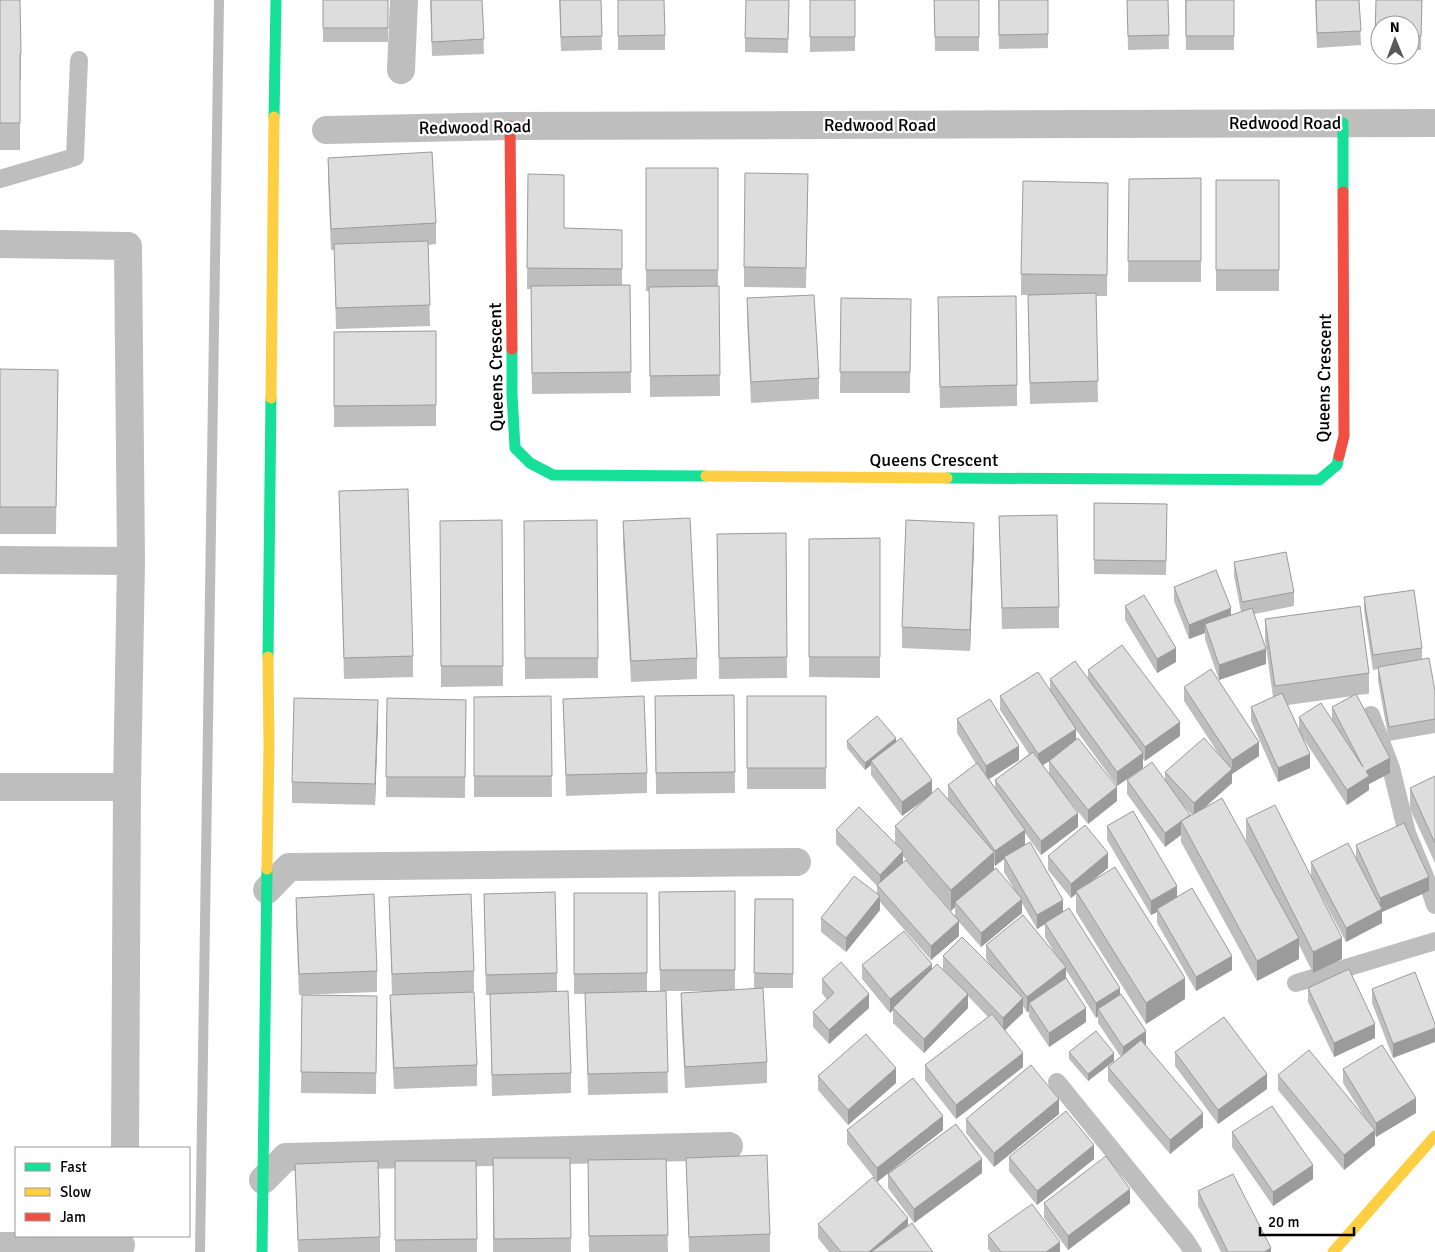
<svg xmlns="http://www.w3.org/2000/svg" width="1435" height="1252" font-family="Signika,sans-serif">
<rect width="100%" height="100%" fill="#fff"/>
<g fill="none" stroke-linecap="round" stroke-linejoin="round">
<path stroke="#bcbcbc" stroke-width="10" d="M200 1252 219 0"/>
<path stroke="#bebebe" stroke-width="18" d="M0 179 75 157 79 60
M1371 715 1391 768 1407 833 1428 884 1435 905
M1296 983 1435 941
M1057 1082 1186 1241 1193 1252"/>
<path stroke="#bebebe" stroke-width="28" d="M401 70 404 0
M326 130 510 126 1435 123
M0 244 128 246 131 561 127 787 125 1148
M0 560 131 561
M0 787H127
M267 890 289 867 797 862
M263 1180 286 1157 729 1146
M0 1246 121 1245"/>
<path stroke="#16e098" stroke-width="11" d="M274 117 276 0
M1343 123V192
M512 349V394L515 448 530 463 553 475 706 476
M947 478 1319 480 1337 465 1339 456
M268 657 271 398
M262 1252 267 869"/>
<path stroke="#ffcf43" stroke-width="11" d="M271 398 274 117
M706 476 947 478
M267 869 269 746 268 657
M1333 1252 1435 1136"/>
<path stroke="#f24e42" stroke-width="11" d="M510 126 512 349
M1339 456 1344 436 1343 192"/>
</g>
<path fill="#bebebe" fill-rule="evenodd" d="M0 0 21 53V80H20V150H0Z
M323 0H388V42H323Z
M430 0H482L484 54 432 56Z
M559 0H601L602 50 561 51Z
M618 0 665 35V50H618Z
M789 0 788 53 745 52V38Z
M810 0H855V51L810 52Z
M934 0H979V51H935Z
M998 0 1048 34V48L999 49Z
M1127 0H1168L1169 49 1128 50Z
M1185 0H1234V50H1186Z
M1315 0H1359L1361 45 1317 48Z
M1376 0H1422L1421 50H1410V25H1380V50H1375Z
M328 158 436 223V244L428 245 430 326 336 329 334 250H331L328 179Z
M646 168H718V286H719L720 396 650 397 649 291H646Z
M528 174 564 228 622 250V285H630L631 393 532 394 531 289H527Z
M808 174 806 288 744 287V267Z
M1201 178V282H1128L1129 179Z
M1216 180H1279V291H1216Z
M1108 183 1107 296H1096L1098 402 1030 404 1028 295H1035H1021V274Z
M747 298 819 378V399L751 403 747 319Z
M841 298 911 299 910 393H840Z
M938 318 1017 385V406L940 408Z
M436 331V426L334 427V332Z
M0 369 58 370 56 534H0Z
M339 491 413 656V677L344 679Z
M1094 503 1167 504 1166 575 1094 574Z
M999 516 1059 607V628L1002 629Z
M502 520 503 686 441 687 440 521Z
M597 520 598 678 525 679 524 521Z
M623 521 697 658V679L631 682 623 542Z
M786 533 787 678 719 679 717 534Z
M880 538V678L809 677V539Z
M974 544 970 651 902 648V627Z
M1234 562 1294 592V606L1254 614 1266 664 1219 680 1205 639V633L1189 639 1174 601V587L1231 615 1241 612 1234 576Z
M1364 597 1422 648V659L1435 691V733L1389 741 1378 681V669L1373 670 1364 611Z
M1125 606 1176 662 1157 673 1125 620Z
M1265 619 1369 673V694L1357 695 1390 773 1369 784V790L1347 805 1301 735 1310 768 1278 782 1251 721V707L1273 697 1265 640ZM1353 696 1332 707V720L1299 717V730L1288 705Z
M1088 670 1180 736 1145 761 1143 759V768L1117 786 1076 730V740L1117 801 1088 824 1068 799 1078 827 1041 855 1025 833V845L1019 849 1063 911 1120 994 1146 1046 1203 1127 1170 1154 1108 1081V1067L1121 1057 1098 1023V1016L1096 1018 1066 970V978L1086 1022 1049 1047 1029 1017V1011L1027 1012 1023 1006V1013L1005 1030 1023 1067 956 1119 925 1080V1065L988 1017 968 996V1008L924 1053 893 1023V1010L890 1013 862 979V965L943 969V956L992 967 986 959V945L1057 957 1045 937V924L1037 929 1022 903V913L981 947 959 922V936L931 960 880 902V910L846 952 821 932V918L877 894V886L836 844V830L895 843V826L924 800 902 816 871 775V765L865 770 847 748V741L896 742 932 793 948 799V785L976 764 957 733V719L1019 760 989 779 995 788V780L1029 754 1000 710V696L1050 689V679L1088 678ZM1049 761V774L1043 765 1050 761ZM903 856 951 911 955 907V916L903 862ZM1004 859V872L1014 889 994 870V864L995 866Z
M1184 687 1259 756 1232 774V773V783L1203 809 1254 856 1246 840V819L1342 959 1313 973 1299 945V959L1257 981 1181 842V835L1165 847 1127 794V780L1165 781V772L1220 756 1184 701ZM1182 804 1192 815 1190 816Z
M734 695 735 793 656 794 655 696Z
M551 696 552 797H474V697Z
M747 696H826V789H747Z
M387 698 466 700 465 798 386 797Z
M563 699 647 773V793L566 796Z
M378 721 375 805 292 803V782Z
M1435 776V863L1410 809V788Z
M1107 826 1177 897 1232 970 1196 991 1157 923V912L1151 915 1107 840Z
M1356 845 1429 891 1382 912V923L1346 942 1311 876V862L1356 859Z
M1048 856 1108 868 1092 881 1185 999 1146 1024 1076 912V894L1071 898 1048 870Z
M735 891V990L767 1062V1083L685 1088 681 1014V993L715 991H666L668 1093 588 1095 585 994H574V893H647V991H660L659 892Z
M484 894 557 973V991L571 1073V1093L492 1096 490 995H486Z
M389 897 474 971V992L392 995Z
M296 898 377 971V992L299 995 296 918Z
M755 899H793V988H754Z
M822 979 869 1008 829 1044 813 1027V1012L827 1000 822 993Z
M1308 988 1375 1038 1334 1057 1308 1002Z
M1372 989 1435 1024 1393 1058 1372 1003Z
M302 995 377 996 376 1094 301 1093Z
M390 995 477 1065V1086L394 1089 390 1016Z
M1069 1052 1114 1061 1088 1081 1069 1059Z
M1175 1052 1267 1089 1218 1124 1175 1066Z
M1343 1069 1416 1113 1376 1137 1375 1134V1145L1344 1170 1278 1090V1075L1365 1118 1343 1083Z
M818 1076 896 1083 848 1125 818 1090Z
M1059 1114 994 1167 966 1133V1119Z
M847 1130H943L877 1182 908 1225 933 1252H829L818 1238V1224L876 1180 847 1144Z
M1232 1132 1313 1179 1273 1206 1232 1147Z
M1009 1157 1094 1159 1037 1205 1009 1171Z
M493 1158H570L571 1252H493Z
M686 1158 770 1234V1252H689Z
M666 1159 668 1252H589L588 1181Z
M395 1161H476L477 1252H395Z
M295 1164 380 1237V1252H298Z
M982 1173 914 1223 888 1188V1174Z
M1198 1191 1271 1252H1221L1198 1206Z
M1044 1203H1130L1068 1250 1044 1218Z
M988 1235 1060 1252H991L988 1249Z"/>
<path fill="#9b9b9b" d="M974 523V544L970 651V630Z
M1231 608V622L1205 624V633L1189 639V625Z
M1176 648V662L1157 673V659Z
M1266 649V664L1219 680V665Z
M378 700V721L375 805V784Z
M1180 722V736L1145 761V747Z
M1076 729V744L1038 768V754Z
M896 738V745L871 761V765L865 770V763Z
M1259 742V756L1232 774V760Z
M1019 746V760L986 781V766Z
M1143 753V768L1117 786V772Z
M1310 754V768L1278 782V768Z
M1390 758V773L1369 784V790L1347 805V790L1366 771Z
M1232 769V783L1194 817V803Z
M932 780V794L902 816V802Z
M1117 787V801L1088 824V810Z
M1078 813V827L1041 855V841Z
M1181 821V835L1165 847V833Z
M1025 830V845L1004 859V857V859L995 866V851Z
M903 851V866L880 889V875Z
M994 852V873L955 902V907L951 911V890Z
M1108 853V868L1077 893 1076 891V894L1071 898V884Z
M1429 877V891L1382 912V923L1346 942V928L1380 910V898Z
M1177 886V900L1157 909V912L1151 915V901Z
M880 896V910L846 952V938Z
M1022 899V913L981 947V933Z
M1063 900V914L1045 923V924L1037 929V915Z
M959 921V936L931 960V946Z
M1299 938V959L1257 981V961Z
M1342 938V959L1313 973V952Z
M1232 956V970L1196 991V977Z
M932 964V979L893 1008V1010L890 1013V999Z
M1066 967V981L1029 1003V1011L1027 1012V997Z
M1185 978V999L1146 1024V1003Z
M1120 988V1002L1098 1009V1016L1096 1018V1003Z
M869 994V1008L829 1044V1030Z
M968 994V1008L924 1053V1039Z
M1023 998V1013L1003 1032V1018Z
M1086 1008V1022L1049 1047V1033Z
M1375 1024V1038L1334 1057V1043Z
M1435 1028V1042L1393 1058V1044Z
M1146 1031V1045L1123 1061V1047Z
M1023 1053V1067L956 1119V1105Z
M1114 1053V1061L1088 1081V1074Z
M896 1068V1083L848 1125V1110Z
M1267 1074V1089L1218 1124V1110Z
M1416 1098V1113L1376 1137V1123Z
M1059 1099V1114L994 1167V1153Z
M1203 1113V1127L1170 1154V1140Z
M943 1116V1130L877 1182V1168Z
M1375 1130V1145L1344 1170V1155Z
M1094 1145V1159L1037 1205V1191Z
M982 1159V1173L914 1223V1209Z
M1313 1165V1179L1273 1206V1192Z
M1130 1189V1203L1068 1250V1236Z
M908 1218V1233L885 1252H869Z
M1060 1242V1252H1046Z
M1271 1248V1252H1264Z"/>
<path fill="#ddd" stroke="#9b9b9b" d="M0 0H20L21 53H20V123H0Z
M323 0H388V28H323Z
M431 0H482L484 39 432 42Z
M560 0H601L602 36 561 37Z
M618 0H664L665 35 618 36Z
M746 0H789L788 39 745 38Z
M810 0H855V37H810Z
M934 0H979V37H935Z
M999 0H1048V34L999 35Z
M1127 0H1168L1169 35 1128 36Z
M1186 0H1234V36H1186Z
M1316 0H1359L1361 31 1317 33Z
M1376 0H1422L1421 36H1410V25H1380V35H1375Z
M432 152 436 223 331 229 328 158Z
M646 168H718V270H646Z
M745 173 808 174 806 268 744 267Z
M528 174 564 175V228L622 230V269L527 268Z
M1201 178V261H1128L1129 179Z
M1216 180H1279V270H1216Z
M1023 181 1108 183 1107 275 1021 274Z
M428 241 430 305 336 308 334 244Z
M630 285 631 372 532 373 531 286Z
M719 286 720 375 650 376 649 287Z
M1096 293 1098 381 1030 383 1028 295Z
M814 295 819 378 751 382 747 298Z
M1016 296 1017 385 940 387 938 297Z
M841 298 911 299 910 372H840Z
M436 331V405L334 406V332Z
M0 369 58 370 56 507H0Z
M408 489 413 656 344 658 339 491Z
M1094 503 1167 504 1166 561 1094 560Z
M1057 515 1059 607 1002 608 999 516Z
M690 518 697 658 631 661 623 521Z
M502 520 503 666H441L440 521Z
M597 520 598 658H525L524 521Z
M906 520 974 523 970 630 902 627Z
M786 533 787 657 719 658 717 534Z
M880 538V657H809V539Z
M1286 552 1294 592 1242 602 1234 562Z
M1216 570 1231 608 1189 625 1174 587Z
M1414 590 1422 648 1373 655 1364 597Z
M1144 595 1176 648 1157 659 1125 606Z
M1360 606 1369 673 1275 686 1265 619Z
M1252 608 1266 649 1219 665 1205 624Z
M1122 645 1180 722 1145 747 1088 670Z
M1429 658 1435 691V719L1389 727 1378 667Z
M1075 661 1143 753 1117 772 1050 679Z
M1211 669 1259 742 1232 760 1184 687Z
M1038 672 1076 729 1038 754 1000 696Z
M1282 693 1310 754 1278 768 1251 707Z
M1356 694 1390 758 1366 771 1369 776 1347 790 1299 717 1321 703 1363 767 1332 707Z
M734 695 735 772 656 773 655 696Z
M551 696 552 776H474V697Z
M644 696 647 773 566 775 563 699Z
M747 696H826V768H747Z
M294 698 378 700 375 784 292 782Z
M387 698 466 700 465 777H386Z
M990 699 1019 746 986 766 957 719Z
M877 716 896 738 865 763 847 741Z
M901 738 932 780 902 802 871 761Z
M1078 738 1117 787 1088 810 1049 761Z
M1204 738 1232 769 1194 803 1165 772Z
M1033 752 1078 813 1041 841 995 780Z
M1152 762 1190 815 1165 833 1127 780Z
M977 763 1025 830 995 851 948 785Z
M1435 776V843L1410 788Z
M938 788 994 852 951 890 895 826Z
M1222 798 1299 938 1257 961 1181 821Z
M1275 805 1342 938 1313 952 1246 819Z
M859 807 903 851 880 875 836 830Z
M1133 811 1177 886 1151 901 1107 826Z
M1404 823 1429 877 1380 898 1356 845Z
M1085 825 1108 853 1071 884 1048 856Z
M1030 842 1063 900 1037 915 1004 857Z
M1348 843 1382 909 1346 928 1311 862Z
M906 860 959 921 931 946 877 885Z
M1115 867 1185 978 1146 1003 1076 891Z
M996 868 1022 899 981 933 955 902Z
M854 876 880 896 846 938 821 918Z
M1192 888 1232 956 1196 977 1157 909Z
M735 891V970H660L659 892Z
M555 892 557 973 486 975 484 894Z
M574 893H647V973L574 974Z
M374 894 377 971 299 974 296 898Z
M471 894 474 971 392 974 389 897Z
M755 899H793V974L754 973Z
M1069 908 1120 988 1096 1003 1045 923Z
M1023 915 1066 967 1027 997 986 945Z
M904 931 932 964 890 999 862 965Z
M962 937 1023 998 1003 1018 943 956Z
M841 962 869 994 829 1030 813 1012 834 993 822 979Z
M937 964 968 994 924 1039 893 1008Z
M1349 969 1375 1024 1334 1043 1308 988Z
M1415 972 1435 1024V1028L1393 1044 1372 989Z
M1066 978 1086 1008 1049 1033 1029 1003Z
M763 988 767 1062 685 1067 681 993Z
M568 991 571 1073 492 1075 490 994Z
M666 991 668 1072 588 1074 585 993Z
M474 992 477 1065 394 1068 390 995Z
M1121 994 1146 1031 1123 1047 1098 1009Z
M302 995 377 996 376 1073 301 1072Z
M992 1014 1023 1053 956 1105 925 1065Z
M1224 1017 1267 1074 1218 1110 1175 1052Z
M1096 1031 1114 1053 1088 1074 1069 1052Z
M866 1034 896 1068 848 1110 818 1076Z
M1141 1040 1203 1113 1170 1140 1108 1067Z
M1382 1045 1416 1098 1376 1123 1343 1069Z
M1309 1050 1375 1130 1344 1155 1278 1075Z
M1031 1065 1059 1099 994 1153 966 1119Z
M913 1078 943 1116 877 1168 847 1130Z
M1272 1106 1313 1165 1273 1192 1232 1132Z
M1066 1111 1094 1145 1037 1191 1009 1157Z
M956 1124 982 1159 914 1209 888 1174Z
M767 1155 770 1234 689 1237 686 1158Z
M1106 1156 1130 1189 1068 1236 1044 1203Z
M493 1158H570L571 1238 494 1239Z
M666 1159 668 1235 589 1236 588 1160Z
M378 1161 380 1237 298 1240 295 1164Z
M395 1161H476L477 1239 395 1240Z
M1233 1174 1271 1248 1264 1252H1228L1198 1191Z
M873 1177 908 1218 869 1252H841L818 1224Z
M1032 1204 1060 1242 1046 1252H1001L988 1235Z
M912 1223 933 1252H871Z"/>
<g text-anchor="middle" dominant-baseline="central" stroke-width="4.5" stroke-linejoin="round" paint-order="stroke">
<g font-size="18" fill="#000" stroke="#fff">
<text x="1285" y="123">Redwood Road</text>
<text x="880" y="125">Redwood Road</text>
<text transform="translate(475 127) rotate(-1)">Redwood Road</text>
<text transform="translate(496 367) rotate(-91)">Queens Crescent</text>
<text transform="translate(1324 378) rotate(-89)">Queens Crescent</text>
<text x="934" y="460">Queens Crescent</text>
</g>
</g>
<rect x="15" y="1147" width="175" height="90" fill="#ffffff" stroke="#999999"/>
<rect x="25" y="1163" width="25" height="8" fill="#16e098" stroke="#999999"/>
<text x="60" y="1172" font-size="15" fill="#000000">Fast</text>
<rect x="25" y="1188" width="25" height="8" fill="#ffcf43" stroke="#999999"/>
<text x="60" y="1197" font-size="15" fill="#000000">Slow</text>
<rect x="25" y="1213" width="25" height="8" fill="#f24e42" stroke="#999999"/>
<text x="60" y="1222" font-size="15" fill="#000000">Jam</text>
<g transform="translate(1395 40) rotate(359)"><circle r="24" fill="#ffffff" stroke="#999999"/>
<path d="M0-4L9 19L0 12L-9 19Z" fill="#595959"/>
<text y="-8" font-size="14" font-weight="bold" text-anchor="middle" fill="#000000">N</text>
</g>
<path d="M1260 1227v8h94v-8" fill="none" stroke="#000000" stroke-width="2.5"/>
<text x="1268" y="1227" font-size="15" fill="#000000" stroke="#ffffff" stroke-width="4" paint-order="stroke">20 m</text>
</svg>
